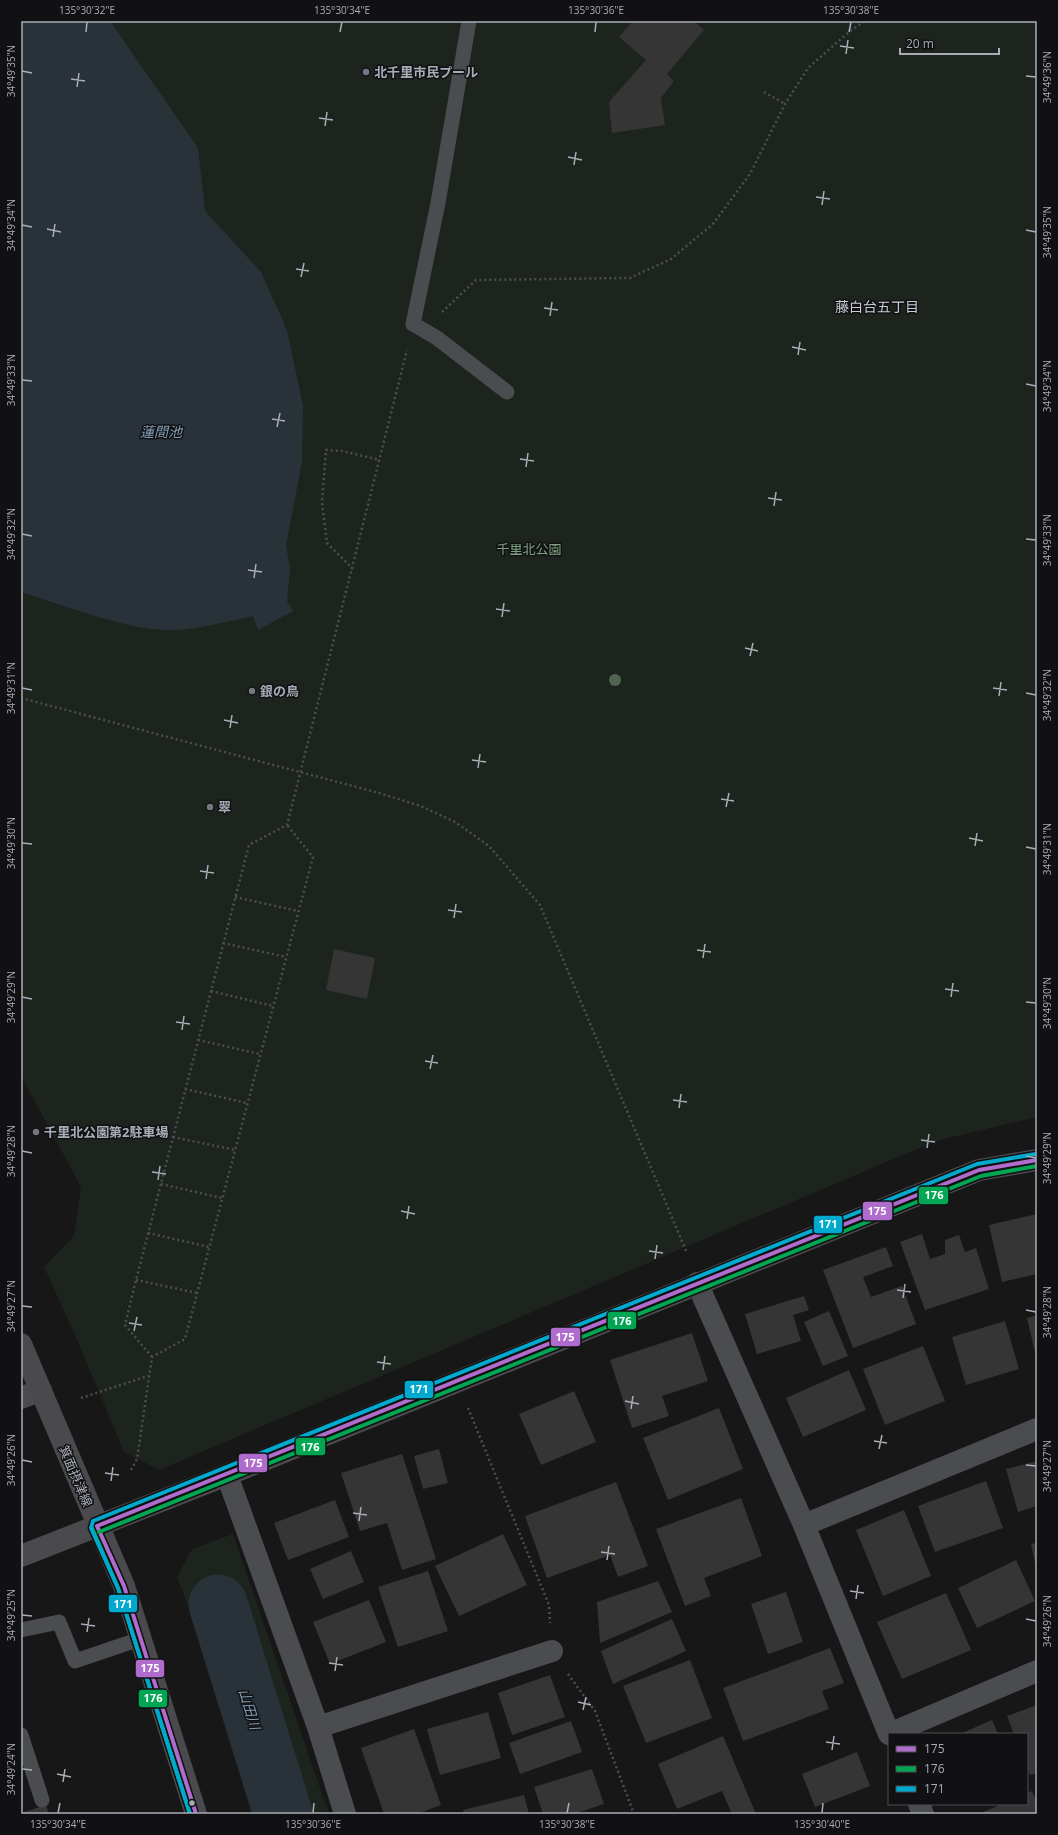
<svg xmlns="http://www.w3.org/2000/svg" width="1058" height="1835" font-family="'Open Sans','Noto Sans JP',sans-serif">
<rect width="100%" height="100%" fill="#171717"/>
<path fill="#1d241e" d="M21 21H1037V1117L936 1141 159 1470 124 1452 75 1335 44 1267 74 1236 81 1187 21 1076Z
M233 1534 329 1814H289L223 1598 189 1608 177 1577 192 1549Z"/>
<path fill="#2a3239" d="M21 21H110L198 148 205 211 261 272 287 330 303 406 302 461 286 546 290 568 287 601 293 611 258 630 253 616C228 621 201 629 175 630 131 632 64 605 21 592Z"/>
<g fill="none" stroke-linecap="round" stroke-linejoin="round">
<path stroke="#2a3239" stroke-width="59" d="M218 1604 283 1814"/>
</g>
<path fill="#353536" d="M633 21H694L704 30 667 74 674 81 661 98 665 125 612 133 609 102 646 60 619 37Z
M334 949 375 958 367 999 326 990Z
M1037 1214V1274L1002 1282 989 1225Z
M922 1234 930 1259 945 1254V1240L959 1235 965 1252 976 1248 989 1289 925 1310 900 1242Z
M886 1247 893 1266 863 1277 871 1297 902 1286 916 1324 853 1348 823 1270Z
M804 1296 809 1310 793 1315 801 1341 757 1354 745 1314Z
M829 1311 848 1356 823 1366 804 1322Z
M1037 1315V1357H1036L1027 1318Z
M1005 1321 1019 1369 966 1385 952 1337Z
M692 1333 708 1381 662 1396 669 1416 632 1428 610 1360Z
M923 1346 945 1401 885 1425 863 1369Z
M849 1370 866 1410 803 1437 786 1398Z
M574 1391 596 1442 541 1465 519 1414Z
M719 1408 743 1469 668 1500 643 1438Z
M439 1449 448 1483 423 1489 414 1456Z
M402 1454 436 1559 402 1570 387 1523 360 1531 341 1473Z
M1037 1461V1506L1018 1512 1006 1469Z
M986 1481 1003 1528 935 1552 918 1506Z
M616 1482 648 1566 618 1577 610 1555 547 1578 525 1516Z
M741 1498 762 1556 704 1578 711 1596 685 1606 656 1529Z
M335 1500 349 1537 288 1560 274 1523Z
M904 1510 931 1576 883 1596 856 1530Z
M503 1534 527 1585 459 1616 435 1566Z
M1037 1543V1567H1036L1031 1544Z
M351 1551 364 1582 323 1599 310 1569Z
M1016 1560 1035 1601 977 1628 958 1588Z
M428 1571 448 1631 398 1647 378 1587Z
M658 1581 672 1612 600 1643 597 1602Z
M786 1592 803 1642 768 1654 751 1604Z
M946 1593 971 1650 902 1679 877 1622Z
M369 1600 386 1642 330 1664 313 1622Z
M672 1619 686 1651 613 1684 601 1651Z
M830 1648 844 1683 822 1691 829 1709 743 1741 723 1688Z
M690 1660 712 1718 646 1743 623 1686Z
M550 1675 565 1717 512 1735 498 1693Z
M1037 1705V1773L1030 1775 1027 1768V1734H1014L1007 1716Z
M488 1712 501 1758 440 1775 427 1729Z
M992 1720 998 1734H960Z
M571 1721 582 1752 520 1774 509 1743Z
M414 1729 441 1805 417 1814H384L361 1748Z
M723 1736 756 1814H732L722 1791 677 1809 658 1764Z
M857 1752 870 1786 815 1807 802 1774Z
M592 1769 604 1804 574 1814H543L534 1787Z
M1032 1791 1037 1802V1814H979L1002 1804H1027V1793Z
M524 1795 529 1814H464L463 1810Z
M46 1805 49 1814H21V1813Z"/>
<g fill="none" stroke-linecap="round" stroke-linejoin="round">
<path stroke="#4d4e52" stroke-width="2.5" stroke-dasharray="2 3" stroke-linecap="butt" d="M764 92 785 104
M442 312 476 280 630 278 671 259 713 224 750 174 785 104 808 68 850 31 865 21
M353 569 327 543 322 502 326 450 342 451 380 460
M21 698 379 793 421 806 455 822 489 846 540 905 687 1253
M235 897 298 911
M223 943 286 957
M211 991 273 1006
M198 1040 260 1054
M185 1089 247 1103
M173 1137 235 1150
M161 1184 222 1198
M148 1233 209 1247
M136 1280 197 1293
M152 1357 125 1325 136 1280 249 845 287 825 407 350
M81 1398 148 1376
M468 1408 549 1605 550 1623
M131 1470 137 1459 152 1357 185 1339 313 857 287 825
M568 1674 595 1711 634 1814"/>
<path stroke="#4b4c50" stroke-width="15" d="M469 21 438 203 413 324 437 338 507 392
M21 1630 59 1622 75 1661 140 1639
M21 1735 42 1800"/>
<path stroke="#4b4c50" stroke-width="22" d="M697 1283 804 1525 889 1734
M21 1398 41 1390
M227 1475 318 1727 345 1814
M804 1525 1037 1429
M318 1727 552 1651
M889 1734 1037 1671
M919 1804 923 1814"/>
<path stroke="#4a4a4e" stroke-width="22" d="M21 1344 124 1586 196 1814
M21 1556 227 1475 979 1170 1037 1160"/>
<defs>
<path id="bus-1" d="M97 1526 979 1170 1037 1160
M97 1526 124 1586 196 1814"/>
<path id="bus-2" d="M92 1528 118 1588 190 1814
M99 1532 981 1176 1037 1166"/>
<path id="bus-3" d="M190 1814 118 1588 91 1528 93 1521 977 1164 1036 1154"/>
</defs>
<use href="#bus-1" stroke="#111113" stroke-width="7"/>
<use href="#bus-2" stroke="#111113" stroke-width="7"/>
<use href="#bus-3" stroke="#111113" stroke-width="7"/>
<use href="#bus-1" stroke="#b06ccc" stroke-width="4"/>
<use href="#bus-2" stroke="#00a651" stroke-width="4"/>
<use href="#bus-3" stroke="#00a9ce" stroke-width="4"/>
</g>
<circle fill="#506451" cx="615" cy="680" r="6"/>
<path fill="none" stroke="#a8adb8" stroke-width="1.5" d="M86 32 87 22M340 32 342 22M595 32 596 22M849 32 851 22M840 46 854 48M846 54 848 40M22 71 32 73M1026 76 1036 77M71 79 85 81M77 87 79 73M319 118 333 120M325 126 327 112M568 157 582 160M574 165 576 152M816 197 830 199M822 205 824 191M22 225 32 227M47 229 61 232M1026 230 1036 232M53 237 55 224M296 269 309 271M301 277 304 263M544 308 558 310M550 316 552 302M792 347 806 350M798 355 800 342M22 380 32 381M1026 384 1036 386M272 419 285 421M277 427 280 413M520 459 534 461M526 467 528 453M768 498 782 500M774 506 776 492M22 534 32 536M1026 539 1036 540M248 570 262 572M254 578 256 564M496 609 510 611M502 617 504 603M745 648 758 651M750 656 753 643M22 688 32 690M993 688 1007 690M1026 693 1036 695M999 696 1001 682M224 720 238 723M230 728 232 715M472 760 486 762M478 768 480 754M721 799 734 801M726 807 729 793M969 838 983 841M22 843 32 844M975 846 977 833M1026 847 1036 849M200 871 214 873M206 879 208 865M448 910 462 912M454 918 456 904M697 950 711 952M703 958 705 944M945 989 959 991M22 997 32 999M951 997 953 983M1026 1002 1036 1003M176 1022 190 1024M182 1030 184 1016M425 1061 438 1063M430 1069 433 1055M673 1100 687 1102M679 1108 681 1094M921 1140 935 1142M927 1148 929 1134M22 1151 32 1153M1026 1156 1036 1158M152 1172 166 1174M158 1180 160 1166M401 1211 415 1214M407 1219 409 1206M649 1251 663 1253M655 1259 657 1245M897 1290 911 1292M903 1298 905 1284M22 1306 32 1307M1026 1310 1036 1312M129 1323 142 1325M134 1331 137 1317M377 1362 391 1364M383 1370 385 1356M625 1401 639 1404M631 1409 633 1396M874 1441 887 1443M879 1449 882 1435M22 1460 32 1462M1026 1465 1036 1466M105 1473 119 1475M111 1481 113 1467M353 1513 367 1515M359 1521 361 1507M601 1552 615 1554M607 1560 609 1546M850 1591 864 1593M856 1599 858 1585M22 1615 32 1616M1026 1619 1036 1621M81 1624 95 1626M87 1632 89 1618M329 1663 343 1665M335 1671 337 1657M578 1702 591 1705M583 1710 586 1697M826 1742 840 1744M832 1750 834 1736M22 1769 32 1770M57 1774 71 1777M63 1782 65 1769M58 1813 60 1803M313 1813 314 1803M567 1813 569 1803M822 1813 823 1803"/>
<g fill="#757880" stroke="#111113" stroke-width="1.5">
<circle cx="366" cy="72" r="4"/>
<circle cx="252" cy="691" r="4"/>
<circle cx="210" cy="807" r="4"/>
<circle cx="36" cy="1132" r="4"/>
</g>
<circle fill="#a8adb8" stroke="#111113" stroke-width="1.5" cx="192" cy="1803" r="3.5"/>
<g text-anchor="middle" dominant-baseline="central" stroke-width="3" stroke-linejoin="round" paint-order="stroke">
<g font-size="13" font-weight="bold" fill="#a8adb8" stroke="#111113" text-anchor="start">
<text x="374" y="72">北千里市民プール</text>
<text x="260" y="691">銀の鳥</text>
<text x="218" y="807">翠</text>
<text x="44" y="1132">千里北公園第2駐車場</text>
</g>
<g font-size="13" fill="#7fa381" stroke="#111113">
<text x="529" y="549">千里北公園</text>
</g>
<g font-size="13" fill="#a8adb8" stroke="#111113">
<text transform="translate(76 1476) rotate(67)">箕面摂津線</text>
</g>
<g font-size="14" fill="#c9ccd4" stroke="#111113">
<text x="877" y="306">藤白台五丁目</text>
</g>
<g font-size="14" font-style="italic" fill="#7f9bb3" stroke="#111113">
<text x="161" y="431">蓮間池</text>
<text transform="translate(250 1709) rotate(73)">山田川</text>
</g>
</g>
<g stroke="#111113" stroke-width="1.5">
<rect x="918" y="1186" width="31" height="19" rx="4" fill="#00a651"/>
<rect x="862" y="1201" width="31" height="20" rx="4" fill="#b06ccc"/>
<rect x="813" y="1215" width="30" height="19" rx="4" fill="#00a9ce"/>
<rect x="607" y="1311" width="30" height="19" rx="4" fill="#00a651"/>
<rect x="550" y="1327" width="31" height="20" rx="4" fill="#b06ccc"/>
<rect x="404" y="1380" width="30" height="19" rx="4" fill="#00a9ce"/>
<rect x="295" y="1437" width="31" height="19" rx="4" fill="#00a651"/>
<rect x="238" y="1453" width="30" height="20" rx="4" fill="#b06ccc"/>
<rect x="108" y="1594" width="30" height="19" rx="4" fill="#00a9ce"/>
<rect x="135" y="1659" width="30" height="19" rx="4" fill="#b06ccc"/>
<rect x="138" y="1689" width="30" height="19" rx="4" fill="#00a651"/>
</g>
<g font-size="11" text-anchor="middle" font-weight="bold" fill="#fff">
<text x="934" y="1199">176</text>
<text x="877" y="1215">175</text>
<text x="828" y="1228">171</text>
<text x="622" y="1325">176</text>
<text x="565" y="1341">175</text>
<text x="419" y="1393">171</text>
<text x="310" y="1451">176</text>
<text x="253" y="1467">175</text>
<text x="123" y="1608">171</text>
<text x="150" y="1672">175</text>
<text x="153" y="1702">176</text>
</g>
<rect width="1058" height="1835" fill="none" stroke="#111113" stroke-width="44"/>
<rect x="888" y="1733" width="140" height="72" fill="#111113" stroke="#4d4f55"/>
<rect x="896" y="1746" width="20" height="6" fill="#b06ccc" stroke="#4d4f55"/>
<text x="924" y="1753" font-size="12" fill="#a8adb8">175</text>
<rect x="896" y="1766" width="20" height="6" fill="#00a651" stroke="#4d4f55"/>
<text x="924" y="1773" font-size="12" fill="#a8adb8">176</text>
<rect x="896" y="1786" width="20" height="6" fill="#00a9ce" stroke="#4d4f55"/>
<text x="924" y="1793" font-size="12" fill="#a8adb8">171</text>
<path d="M900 48v6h99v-6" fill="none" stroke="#a8adb8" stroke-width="2"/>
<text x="906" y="48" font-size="12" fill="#a8adb8" stroke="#111113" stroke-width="3" paint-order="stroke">20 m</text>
<rect x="22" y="22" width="1014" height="1791" fill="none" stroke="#a8adb8" stroke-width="1.5"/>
<g font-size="10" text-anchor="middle" fill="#a8adb8">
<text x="87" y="14">135°30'32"E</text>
<text x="342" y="14">135°30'34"E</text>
<text x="596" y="14">135°30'36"E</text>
<text x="851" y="14">135°30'38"E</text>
<text transform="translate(11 71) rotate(-90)" y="4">34°49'35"N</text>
<text transform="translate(1047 77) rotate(-90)" y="4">34°49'36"N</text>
<text transform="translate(11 225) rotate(-90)" y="4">34°49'34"N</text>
<text transform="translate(1047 232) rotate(-90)" y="4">34°49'35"N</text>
<text transform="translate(11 380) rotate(-90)" y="4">34°49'33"N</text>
<text transform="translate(1047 386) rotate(-90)" y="4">34°49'34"N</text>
<text transform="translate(11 534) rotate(-90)" y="4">34°49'32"N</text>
<text transform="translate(1047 540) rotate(-90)" y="4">34°49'33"N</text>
<text transform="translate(11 688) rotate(-90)" y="4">34°49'31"N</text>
<text transform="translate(1047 695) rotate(-90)" y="4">34°49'32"N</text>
<text transform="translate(11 843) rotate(-90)" y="4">34°49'30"N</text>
<text transform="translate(1047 849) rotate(-90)" y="4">34°49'31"N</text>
<text transform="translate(11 997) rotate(-90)" y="4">34°49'29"N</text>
<text transform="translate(1047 1003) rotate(-90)" y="4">34°49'30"N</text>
<text transform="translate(11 1151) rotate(-90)" y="4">34°49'28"N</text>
<text transform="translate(1047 1158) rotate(-90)" y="4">34°49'29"N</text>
<text transform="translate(11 1306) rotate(-90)" y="4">34°49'27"N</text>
<text transform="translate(1047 1312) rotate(-90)" y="4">34°49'28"N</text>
<text transform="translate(11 1460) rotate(-90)" y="4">34°49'26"N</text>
<text transform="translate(1047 1466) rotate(-90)" y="4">34°49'27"N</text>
<text transform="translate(11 1615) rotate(-90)" y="4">34°49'25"N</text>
<text transform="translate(1047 1621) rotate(-90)" y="4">34°49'26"N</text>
<text transform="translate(11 1769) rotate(-90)" y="4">34°49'24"N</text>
<text x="58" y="1828">135°30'34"E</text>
<text x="313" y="1828">135°30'36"E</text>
<text x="567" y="1828">135°30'38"E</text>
<text x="822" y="1828">135°30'40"E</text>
</g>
</svg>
